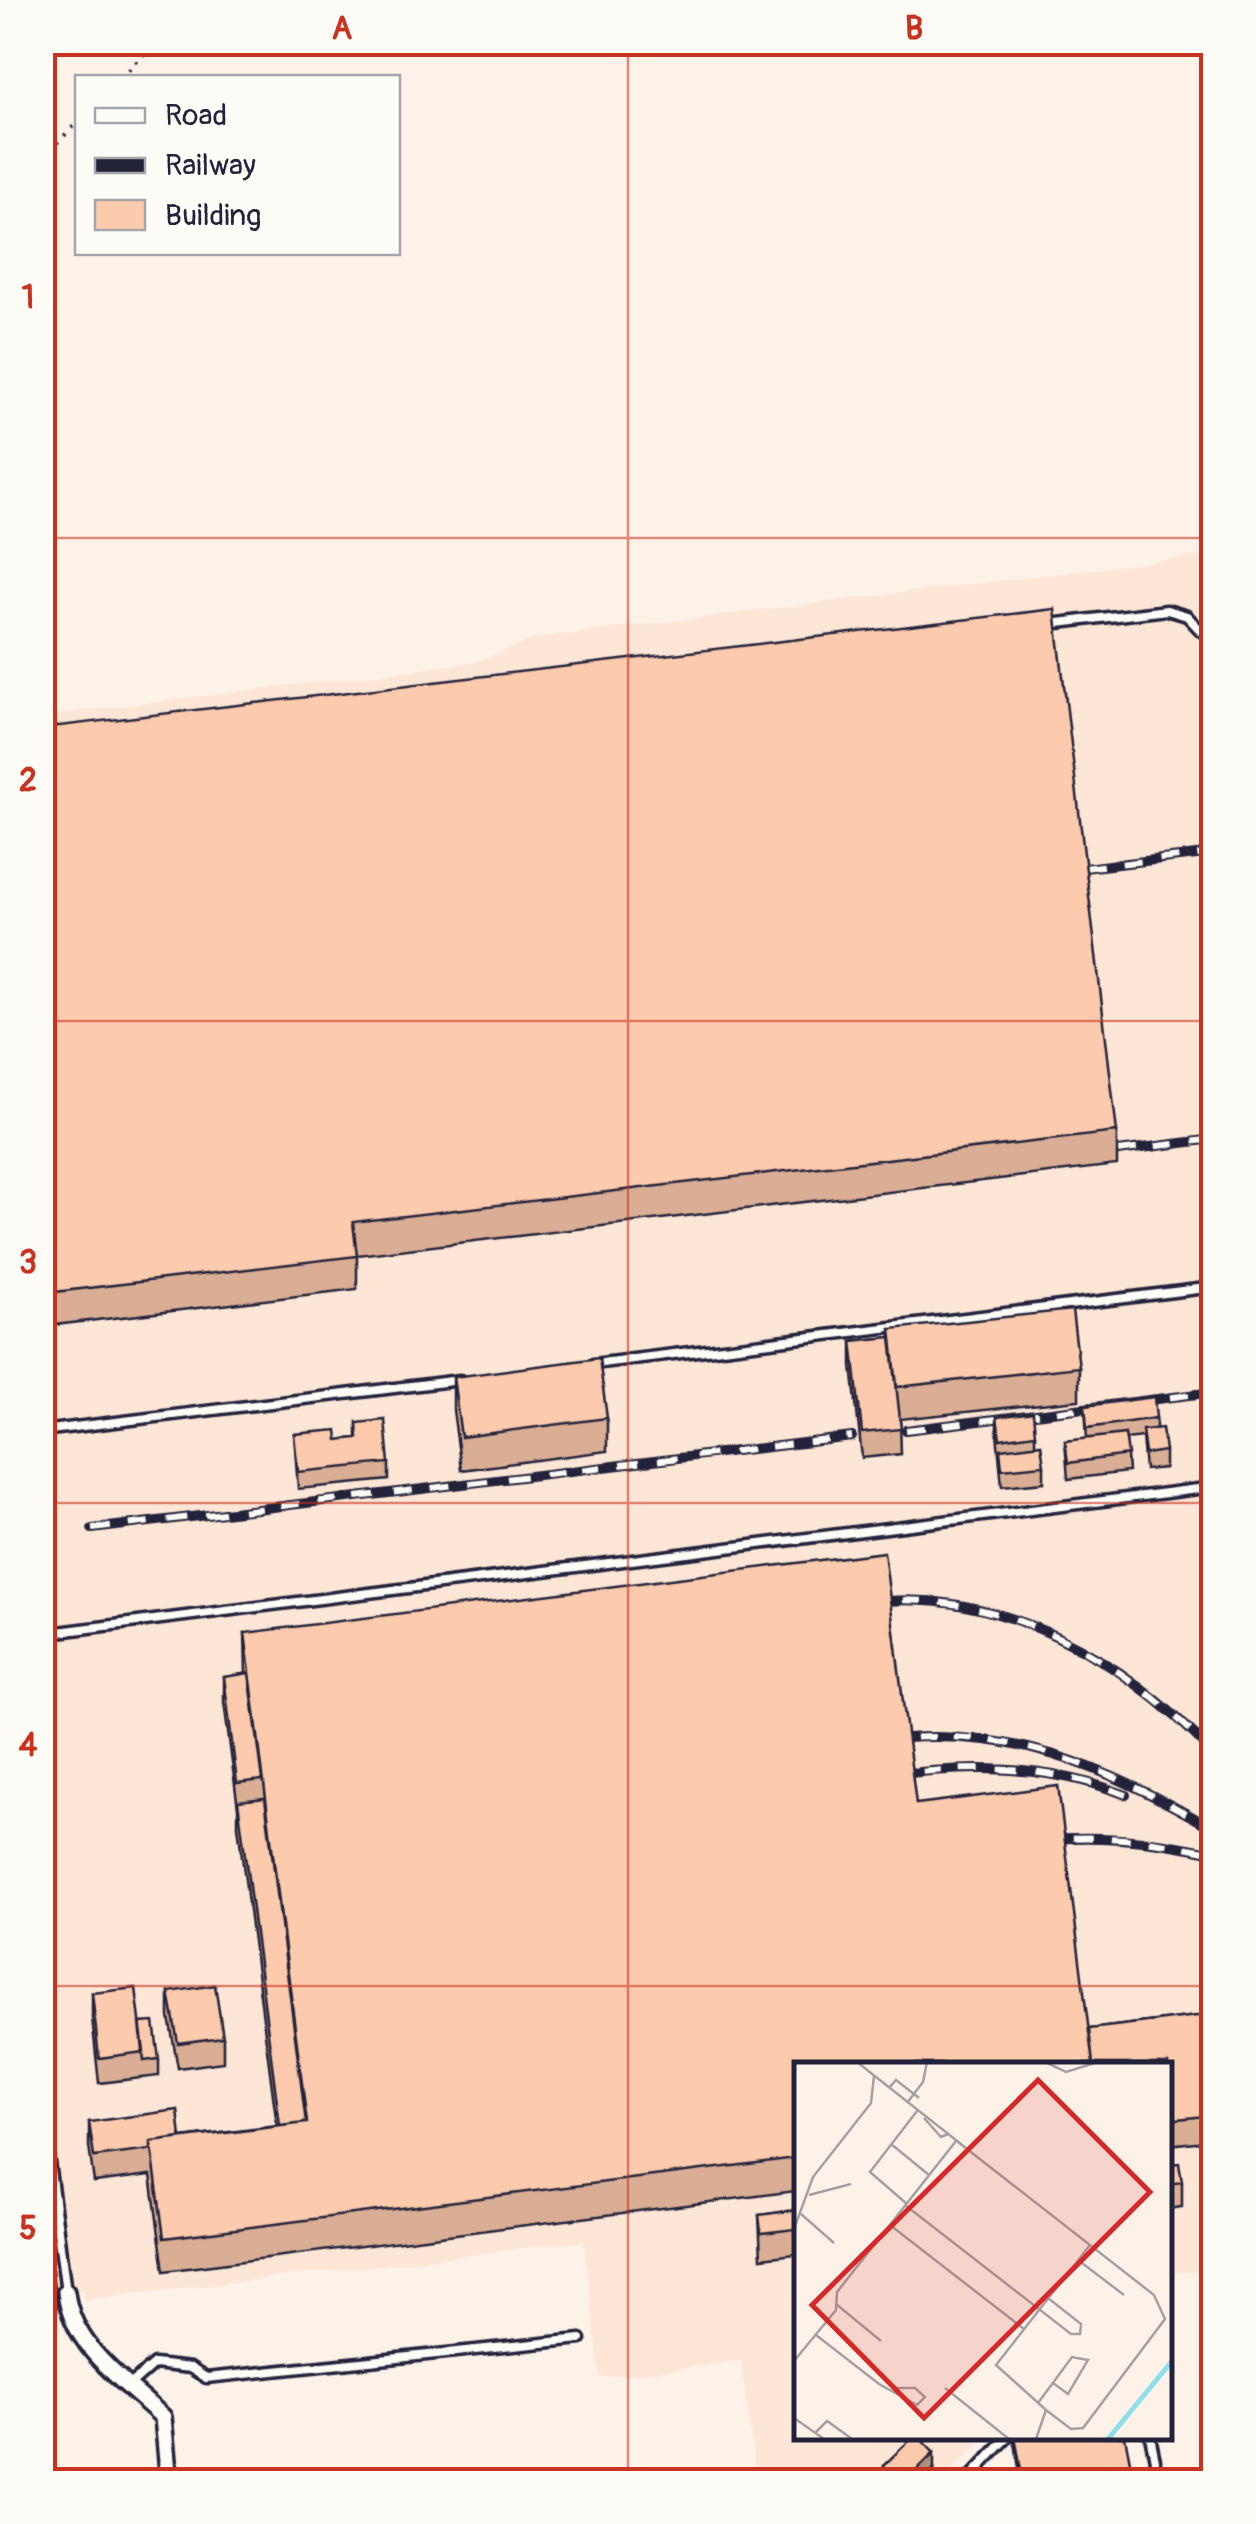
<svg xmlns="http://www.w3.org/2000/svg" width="1256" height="2524" font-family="Pangolin,sans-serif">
<rect width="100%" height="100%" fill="#fdf2e8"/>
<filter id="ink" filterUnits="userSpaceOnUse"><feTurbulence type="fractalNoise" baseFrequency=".01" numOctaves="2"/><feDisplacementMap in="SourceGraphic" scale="20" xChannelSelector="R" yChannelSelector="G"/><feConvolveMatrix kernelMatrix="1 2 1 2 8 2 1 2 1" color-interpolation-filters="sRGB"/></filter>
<g filter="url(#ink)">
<path fill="#fde6d6" d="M1213 554V2269L1169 2274 1168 2064H796V2436L986 2437 942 2481H756L741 2361 600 2378 584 2241 84 2300 82 2290 66 2292 53 2295 56 2324 43 2325 42 716 476 662 538 638Z"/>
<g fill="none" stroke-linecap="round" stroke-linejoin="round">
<defs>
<path id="lane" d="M1050 624 1167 610 1187 616 1201 631 1214 635
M593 1364 1214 1287
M42 1431 460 1380
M42 1634 1214 1487
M42 2108 66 2292
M1210 2244 1214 2243
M129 2386 154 2364 190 2368 206 2378 581 2339
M1150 2436 1155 2460 1152 2482
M966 2482 1009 2436"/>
<path id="street" d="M66 2292C72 2347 124 2381 163 2417L169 2482"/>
</defs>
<use href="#lane" stroke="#22223b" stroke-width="15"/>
<use href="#street" stroke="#22223b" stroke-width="22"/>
<path stroke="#22223b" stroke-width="4" stroke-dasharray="2.5 8" stroke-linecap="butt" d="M121 78 156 42
M42 158 78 122"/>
<use href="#lane" stroke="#fdfcf7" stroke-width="8"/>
<use href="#street" stroke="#fdfcf7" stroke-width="15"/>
<defs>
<path id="rail" d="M1084 868 1214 853
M1118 1151 1214 1139
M906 1430 1214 1392
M92 1529 852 1437
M865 1603C997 1585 1128 1660 1214 1755
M878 1741C1007 1723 1104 1766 1214 1829
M885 1776C966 1765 1048 1764 1126 1795
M1035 1841C1095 1833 1155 1840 1214 1853"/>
</defs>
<use href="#rail" stroke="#22223b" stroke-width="10"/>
<use href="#rail" stroke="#fdfcf7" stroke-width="6" stroke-dasharray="19" stroke-linecap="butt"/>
</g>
<path fill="#d9ae94" stroke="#22223b" stroke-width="2.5" d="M42 728 1117 1132V1165L357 1255V1289L46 1326 42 1299Z
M891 1329 1079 1367V1400L900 1419 901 1454 862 1458 852 1366V1341L891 1337Z
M453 1377 607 1418V1451L461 1470 453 1410Z
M1085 1406 1156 1418V1428L1165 1451V1468L1145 1470 1142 1437 1126 1439 1128 1472 1068 1479 1065 1441 1087 1439Z
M997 1417 1035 1434V1445L1044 1465V1482L1002 1486 997 1433Z
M357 1423 389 1463V1480L298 1489 294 1434 338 1440 357 1438Z
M245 1633 916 1804 1089 2029 1214 2014V2140L1168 2145V2064H796V2191L164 2271 151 2175 94 2182 89 2147V2122L181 2138 277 2126 238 1826V1808L224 1702V1677L246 1674Z
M169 1992 223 2037V2062L178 2068 169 2017Z
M92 1993 140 2023 159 2059V2076L99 2083 92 2018Z
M1168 2164 1182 2182V2207L1168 2209Z
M796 2210V2254L761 2258 759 2215Z
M42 2271 56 2307V2324L42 2325Z
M1014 2436 1133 2477V2482H1021Z
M884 2465 934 2470 922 2482H884Z"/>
<path fill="#b08d78" stroke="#22223b" stroke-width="2.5" d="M934 2453V2470L922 2482H905Z"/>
<path fill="#fccaac" stroke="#22223b" stroke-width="2.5" d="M1055 609 1117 1132 353 1222 357 1256 46 1293 42 1266V728Z
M1072 1310 1079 1367 897 1387 891 1329Z
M891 1337 901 1429 862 1433 852 1341Z
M599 1358 607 1418 461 1437 453 1377Z
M1154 1397 1156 1418 1087 1428 1085 1406Z
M1033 1412 1035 1434 1000 1439 997 1417Z
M385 1420 389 1463 298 1472 294 1434 337 1430 338 1440 358 1438 357 1423Z
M1162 1428 1165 1451 1145 1454 1142 1430Z
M1125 1434 1128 1455 1068 1463 1065 1441Z
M1041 1444 1044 1465 1002 1469 1000 1449Z
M884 1552 916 1804 1058 1786 1093 2064H796V2158L164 2238 151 2142 307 2123 245 1633Z
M249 1673 263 1780 237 1783 224 1677Z
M265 1798 306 2123 280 2126 238 1801Z
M215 1985 223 2037 178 2043 169 1992Z
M136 1988 144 2052 99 2058 92 1993Z
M1214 2014V2115L1168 2120V2064H1093L1089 2029Z
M154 2022 159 2059 144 2061 140 2023Z
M178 2110 181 2138 151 2142V2150L94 2157 89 2122Z
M1179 2163 1182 2182 1168 2184V2164Z
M796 2210V2229L761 2233 759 2215Z
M52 2270 56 2307 42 2308V2271Z
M914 2436H918L934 2453 905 2482H900L884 2465Z
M1015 2436H1125L1133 2477 1107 2482H1023Z"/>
</g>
<path fill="none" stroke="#c8321e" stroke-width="2.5" stroke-opacity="0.55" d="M628 42V2482M42 538H1214M42 1021H1214M42 1503H1214M42 1986H1214"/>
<g transform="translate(794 2062)">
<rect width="378" height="378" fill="#fdf2e8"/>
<path fill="none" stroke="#8edeec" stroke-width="5" d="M314 377 378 299"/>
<path fill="none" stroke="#a59fa3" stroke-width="2.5" d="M63 0 172 86M251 0 272 10 304 0M95 26 102 18 125 36M113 41 129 20 133 0M130 56 147 75 154 72M164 80 360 233 371 257 289 366 277 367 252 348M97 82 135 113M15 133 57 122M113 142 76 110 123 49M111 143 277 272H286L287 262 254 236M7 152 40 181M96 163 230 267M0 167 19 115 77 41 80 14M284 198 330 233M42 242 87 279M22 273 85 322 123 343 131 335 121 326H99M0 299 42 248 43 230 162 79M151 326 215 377M244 341 278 295 294 298 274 332 259 321M0 356 30 377M21 371 33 359 58 377M242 377 252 348 202 303 296 183"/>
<path fill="#d62828" fill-opacity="0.15" stroke="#d62828" stroke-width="5" d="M244 18 356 130 130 356 18 243Z"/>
<rect width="378" height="378" fill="none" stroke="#22223b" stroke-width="5"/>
</g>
<rect width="1256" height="2524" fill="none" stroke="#fdfcf7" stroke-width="110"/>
<rect x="75" y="75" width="325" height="180" fill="#fdfcf7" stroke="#a5a5ac" stroke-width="2.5"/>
<rect x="95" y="108" width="50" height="15" fill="#fdfcf7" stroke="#a5a5ac" stroke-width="2.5"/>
<text x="165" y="125" font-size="30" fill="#22223b">Road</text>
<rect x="95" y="158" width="50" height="15" fill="#22223b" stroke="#a5a5ac" stroke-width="2.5"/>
<text x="165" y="175" font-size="30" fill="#22223b">Railway</text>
<rect x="95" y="200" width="50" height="30" fill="#fccaac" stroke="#a5a5ac" stroke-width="2.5"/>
<text x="165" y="225" font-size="30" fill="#22223b">Building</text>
<rect x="55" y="55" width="1146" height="2414" fill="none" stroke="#c8321e" stroke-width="4"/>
<g font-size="32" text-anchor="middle" font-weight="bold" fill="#c8321e">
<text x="342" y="39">A</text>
<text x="914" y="39">B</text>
<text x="28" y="308">1</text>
<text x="28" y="791">2</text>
<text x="28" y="1273">3</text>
<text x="28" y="1756">4</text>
<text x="28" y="2239">5</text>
</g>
</svg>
